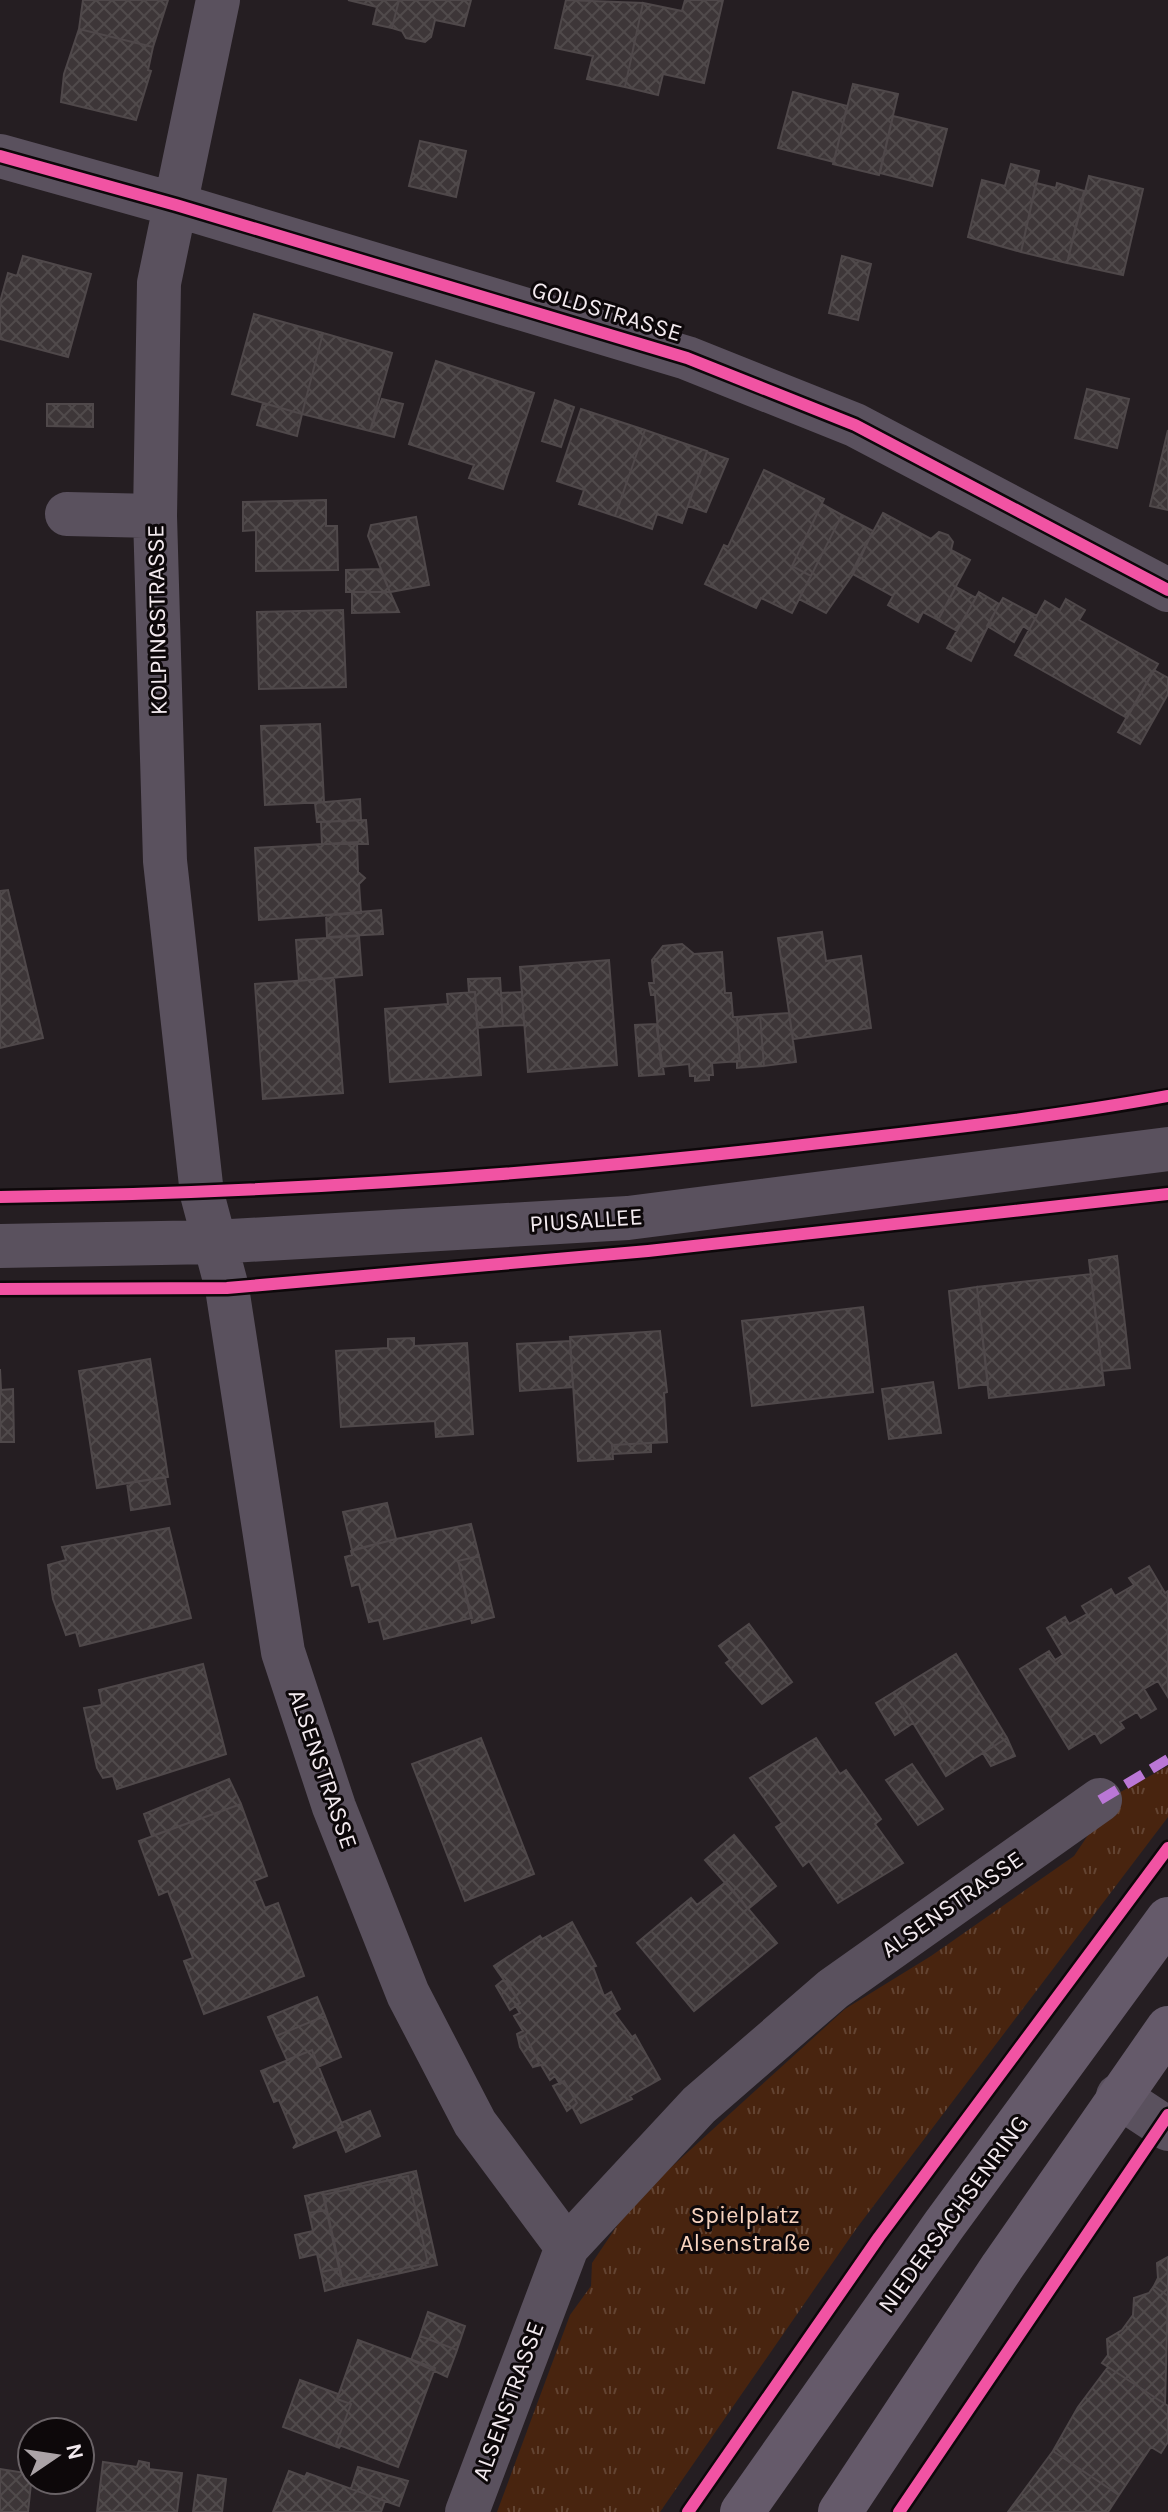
<svg xmlns="http://www.w3.org/2000/svg" width="1168" height="2512" font-family="Karla,sans-serif">
<defs>
<pattern id="grass-tufts" width="24" height="20" patternUnits="userSpaceOnUse" patternTransform="scale(2)"><rect width="24" height="20" fill="#48240f"/><path d="M3 7l-1-3M5 7V3M7 7l1-3M15 17l-1-3M17 17v-4M19 17l1-3" fill="none" stroke="#634432"/></pattern>
<pattern id="building-cross-hatch" width="8" height="8" patternUnits="userSpaceOnUse" patternTransform="scale(2)"><rect width="8" height="8" fill="#3d3638"/><path d="M0 0l8 8M0 8l8-8" fill="none" stroke="#504a4b"/></pattern>
</defs>
<rect width="100%" height="100%" fill="#251e22"/>
<path fill="url(#grass-tufts)" d="M1168 1766V1817L856 2229 660 2512H497L570 2315 591 2286 592 2263 633 2202 845 2009 931 1956 1074 1856 1115 1795Z"/>
<path fill="url(#building-cross-hatch)" stroke="#4f484a" stroke-width="2" d="M83 0H168L153 47 79 29Z
M348 0H399L392 28 373 24 377 7Z
M399 0H471L464 26 435 20 431 37 425 42 406 38 402 31 392 28Z
M566 0 643 3 625 87 587 79 593 56 555 48Z
M685 0H723L704 83 663 74 658 95 625 87 643 3 682 11Z
M79 29 153 47 148 70 151 71 136 120 61 102 64 74Z
M853 84 898 94 879 175 833 164Z
M793 92 847 106 834 162 778 148Z
M893 116 947 129 932 186 880 173Z
M420 141 466 151 456 197 409 186Z
M1011 164 1039 171 1021 252 968 237 982 180 1005 186Z
M1089 176 1143 189 1123 275 1067 263Z
M1036 183 1056 188 1057 183 1084 191 1067 263 1021 252Z
M23 256 91 274 68 357 0 339V302L8 273 17 276Z
M842 256 871 264 858 320 829 313Z
M254 314 323 333 302 414 232 394Z
M323 333 392 353 370 431 302 414Z
M436 361 534 393 503 489 469 478 474 465 409 444Z
M1087 389 1129 399 1117 448 1075 438Z
M382 399 403 404 394 437 370 431Z
M555 400 574 407 561 447 542 441Z
M263 403 302 414 297 436 257 425Z
M47 404H93V427L47 426Z
M581 409 645 430 615 516 579 504 584 490 557 481Z
M645 430 707 451 682 523 657 514 652 529 615 516Z
M1168 430V510L1150 506Z
M707 452 728 459 706 512 688 506Z
M764 470 824 499 792 566 811 576 792 613 761 598 756 608 705 584 724 545 728 547Z
M326 500V526H337L338 570 256 571V530L243 531V502Z
M822 504 842 515 811 576 792 566Z
M883 513 931 539 939 532 948 535 953 542 951 550 970 560 938 620 923 612 918 622 888 605 893 596 851 573Z
M842 515 873 531 853 574 826 613 799 599Z
M416 517 429 585 390 592 368 536 371 525Z
M380 569 390 592H346V570Z
M956 587 976 598 957 631 938 620Z
M352 592H390L399 612 352 613Z
M979 592 999 604 971 661 947 648Z
M1003 598 1037 616 1029 630 1023 626 1014 642 987 626Z
M1066 599 1085 610 1079 620 1158 664 1127 718 1015 655 1045 601 1060 610Z
M343 610 346 687 259 689 257 612Z
M1154 670 1168 678V694L1140 744 1118 732Z
M320 724 324 802 265 805 261 726Z
M360 799 361 820 317 822 315 803Z
M366 820 368 844H322L321 822Z
M357 842 358 872 365 878 359 884 361 913 259 920 255 848Z
M8 890 43 1038 0 1048V891Z
M381 910 383 934 327 937 326 915Z
M822 932 826 961 861 956 871 1028 793 1039 778 938Z
M359 936 362 975 299 981 296 940Z
M682 944 694 954 722 952 725 993H731L733 1017H737L740 1061 712 1063 713 1075H709V1080L695 1081V1076H690L689 1064 661 1067 655 995H651L649 983H654L652 960 663 946Z
M609 960 617 1065 528 1072 520 967Z
M334 978 343 1093 263 1099 255 984Z
M500 978 503 1026 477 1028 475 992H469L468 979Z
M475 992 481 1075 390 1082 385 1009 448 1004 447 994Z
M522 992 524 1025 503 1026 501 993Z
M789 1013 796 1062 764 1066 760 1015Z
M760 1015 764 1066 737 1068V1061H740L737 1017Z
M656 1024 664 1074 639 1076 635 1025Z
M1117 1256 1130 1368 1102 1371 1089 1260Z
M1091 1274 1104 1385 989 1398 977 1287Z
M977 1287 988 1384 959 1388 949 1291Z
M863 1307 873 1392 752 1406 742 1321Z
M660 1331 667 1392 664 1393 667 1442 612 1445 613 1459 578 1461 570 1337Z
M414 1338V1346L467 1343 473 1434 436 1437 435 1421 341 1427 336 1351 388 1348V1339Z
M570 1341 573 1387 520 1391 517 1344Z
M150 1359 168 1477 97 1488 79 1371Z
M0 1369 1 1390 13 1389 14 1442H0Z
M933 1382 941 1433 889 1439 882 1389Z
M651 1443V1452L613 1454 612 1445Z
M165 1477 170 1504 131 1510 127 1483Z
M387 1503 396 1539 352 1550 343 1512Z
M471 1524 479 1556 458 1561 472 1618 384 1639 379 1620 369 1622 359 1584 352 1586 345 1557 352 1555 351 1551 396 1539Z
M169 1528 191 1618 80 1646 76 1632 66 1635 53 1599 48 1565 66 1560 62 1547Z
M479 1556 494 1617 472 1623 458 1561Z
M1149 1566 1165 1593 1168 1591V1697L1158 1681 1144 1689 1156 1709 1141 1718 1137 1712 1120 1722 1124 1728 1101 1743 1095 1733 1069 1749 1020 1669 1049 1651 1055 1660 1063 1655 1047 1628 1065 1617 1069 1624 1087 1614 1082 1606 1111 1589 1115 1596 1134 1585 1129 1578Z
M749 1624 792 1682 762 1704 726 1663 730 1660 719 1646Z
M956 1654 1007 1738 946 1776 894 1692Z
M203 1664 226 1754 117 1789 113 1776 103 1778 97 1768 84 1708 102 1705 99 1690Z
M894 1692 913 1723 895 1735 876 1703Z
M481 1738 534 1874 465 1901 412 1764Z
M816 1738 840 1774 846 1770 881 1819 875 1824 903 1863 838 1903 809 1861 803 1866 776 1827 782 1823 750 1778Z
M1007 1738 1015 1756 991 1766 983 1753Z
M912 1764 943 1809 918 1825 886 1780Z
M229 1779 241 1804 152 1836 144 1814Z
M241 1804 267 1876 254 1881 265 1908 278 1903 304 1976 204 2014 184 1961 193 1958 168 1891 159 1895 139 1841Z
M734 1835 776 1886 748 1909 705 1860Z
M726 1882 777 1943 694 2011 637 1943 691 1898 697 1905Z
M572 1922 596 1966 593 1967 604 1996 611 1992 620 2009 614 2013 632 2037 635 2035 660 2079 630 2096 632 2099 581 2123 573 2108 577 2103 564 2081 560 2084 555 2076 550 2080 541 2065 533 2067 539 2063 525 2035 518 2038 517 2034 523 2031 514 2016 520 2013 515 2005 520 2003 494 1966 540 1936 542 1939Z
M502 1981H507L520 2003 510 2010 496 1986Z
M317 1997 325 2016 276 2036 268 2017Z
M325 2016 341 2057 318 2067 312 2050 287 2060 276 2036Z
M525 2035 539 2063 533 2067 520 2047 518 2038Z
M312 2050 343 2127 293 2148 297 2143 279 2100 274 2102 261 2071Z
M564 2081 577 2103 567 2111 553 2086Z
M370 2111 380 2136 346 2152 337 2130 343 2127 341 2123Z
M416 2171 437 2265 343 2286 342 2282 428 2263 408 2176 323 2195V2192Z
M408 2176 428 2263 342 2282 323 2195Z
M323 2192 327 2210 309 2213 305 2196Z
M327 2210 340 2268 321 2272 317 2254 300 2258 295 2235 313 2231 309 2213Z
M1168 2257V2296L1154 2286 1158 2278 1157 2263Z
M340 2268 343 2286 325 2291 321 2272Z
M1154 2286 1168 2296 1165 2404 1102 2363 1108 2355 1107 2339 1122 2330 1133 2315 1134 2298 1149 2293Z
M428 2312 465 2326 457 2350 420 2336Z
M420 2336 457 2350 447 2377 411 2360Z
M358 2340 435 2368 398 2467 336 2444 351 2404 337 2399Z
M1108 2367 1168 2406V2442L1161 2453 1151 2447 1119 2495 1053 2451 1078 2407Z
M300 2380 338 2394 337 2399 351 2404 336 2444 340 2448 283 2427Z
M1053 2451 1119 2495 1108 2512H1008Z
M139 2461 149 2463V2469L182 2473 177 2512H97L103 2462 137 2467Z
M358 2467 408 2481 399 2506 351 2489Z
M0 2469 32 2474 28 2512H0Z
M289 2471 305 2477 307 2473 385 2501 381 2512H273Z
M198 2475 226 2479 222 2512H193Z"/>
<g fill="none" stroke-linecap="round" stroke-linejoin="round">
<path stroke="#5a515e" stroke-width="44" d="M218 0 159 283 155 516 165 861 202 1194 227 1288 283 1652 334 1807 408 1994 475 2123 567 2247
M0 156 176 205 687 358 855 425 1168 590
M67 514 155 516
M0 1246 214 1242 628 1218 1168 1149
M1118 2096 1168 2129
M467 2512 567 2247 699 2105 833 1989 1100 1800"/>
<path stroke="#655a6a" stroke-width="44" d="M742 2512 944 2225 1168 1919
M840 2512 1002 2267 1168 2028"/>
<path stroke="#ba77d6" stroke-width="10" stroke-dasharray="20 10" stroke-linecap="butt" d="M1100 1800 1168 1759"/>
<defs>
<path id="cycleway" d="M0 156 176 205 687 358 855 425 1168 590
M0 1197C274 1193 548 1175 820 1143 937 1130 1053 1117 1168 1096
M0 1289 227 1288 648 1251 1168 1194
M688 2512 879 2237 1168 1848
M899 2512 1168 2115"/>
</defs>
<use href="#cycleway" stroke="#0d080a" stroke-width="17"/>
<use href="#cycleway" stroke="#f153a3" stroke-width="12"/>
</g>
<g text-anchor="middle" dominant-baseline="central" stroke-width="6" stroke-linejoin="round" paint-order="stroke">
<g font-size="24" fill="#f3eaef" stroke="#0d080a">
<text transform="translate(607 311) rotate(17)">GOLDSTRASSE</text>
<text transform="translate(157 620) rotate(-91)">KOLPINGSTRASSE</text>
<text transform="translate(586 1220) rotate(-4)">PIUSALLEE</text>
<text transform="translate(323 1769) rotate(71)">ALSENSTRASSE</text>
<text transform="translate(952 1904) rotate(-35)">ALSENSTRASSE</text>
<text transform="translate(953 2214) rotate(-54)">NIEDERSACHSENRING</text>
<text transform="translate(508 2401) rotate(-70)">ALSENSTRASSE</text>
</g>
<g font-size="24" fill="#f7d3bf" stroke="#0d080a">
<text x="745" y="2215">Spielplatz<tspan x="745" dy="28">Alsenstraße</tspan></text>
</g>
</g>
<g transform="translate(56 2456) rotate(77)"><circle r="38" fill="#0d080a" stroke="#696266" stroke-width="2"/>
<path d="M0-6L14 30L0 20L-14 30Z" fill="#aba3a7"/>
<text y="-12" font-size="22" font-weight="bold" text-anchor="middle" fill="#f3eaef">N</text>
</g>
</svg>
